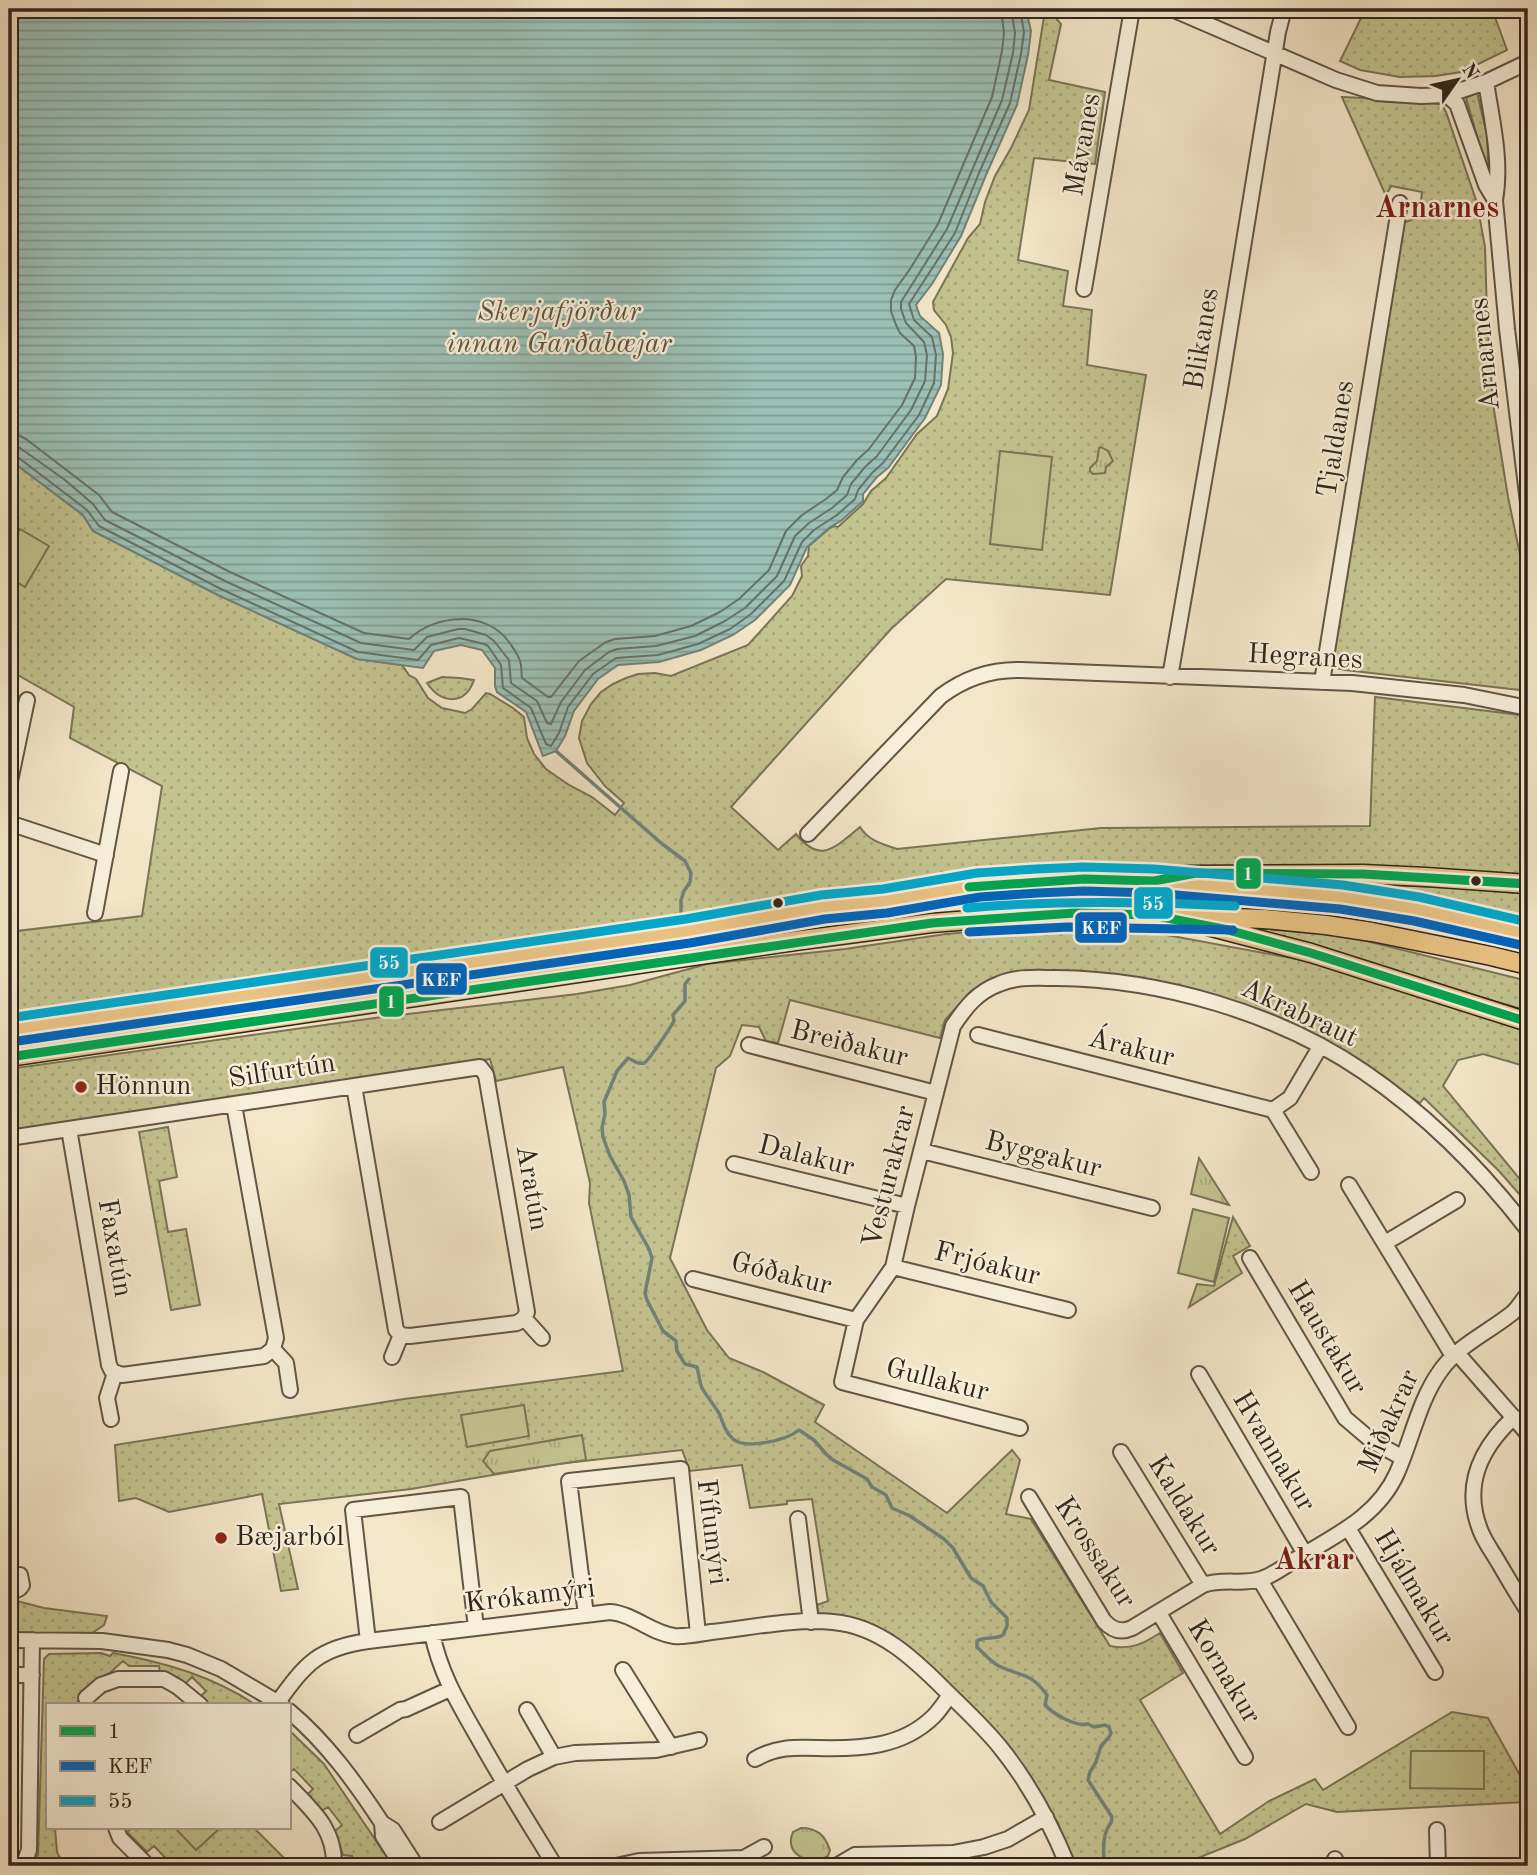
<svg xmlns="http://www.w3.org/2000/svg" width="1537" height="1875" font-family="'Old Standard TT',serif">
<defs>
<pattern id="grass-dots" width="8" height="8" patternUnits="userSpaceOnUse" patternTransform="scale(1.75)"><rect width="8" height="8" fill="#c3c390"/><path d="M2 2h.1M6 6h.1" fill="none" stroke="#a8a77c" stroke-width="1.8" stroke-linecap="round"/></pattern>
<pattern id="park-tufts" width="24" height="20" patternUnits="userSpaceOnUse" patternTransform="scale(1.75)"><rect width="24" height="20" fill="#c3c390"/><path d="M3 7l-1-3M5 7V3M7 7l1-3M15 17l-1-3M17 17v-4M19 17l1-3" fill="none" stroke="#a8a77c"/></pattern>
<pattern id="water-rules" width="6" height="5" patternUnits="userSpaceOnUse" patternTransform="scale(1.75)"><rect width="6" height="5" fill="#9cc0b6"/><path d="M0 2.5h6" fill="none" stroke="#809c93"/></pattern>
</defs>
<rect width="100%" height="100%" fill="#f4e6c8"/>
<filter id="stains"><feTurbulence type="fractalNoise" baseFrequency=".00286" numOctaves="4"/><feColorMatrix values="0 0 0 0 .2 0 0 0 0 .09 0 0 0 0 .02 0 0 0 .5 -.17"/></filter>
<radialGradient id="worn" r=".72"><stop offset=".6" stop-color="#630" stop-opacity="0"/><stop offset="1" stop-color="#630" stop-opacity=".3"/></radialGradient>
<path fill="url(#grass-dots)" stroke="#7a7456" stroke-width="2" d="M1039 9H1048L1061 24 1049 80 1105 92 1095 164 1034 158 1018 260 1068 271 1063 306 1092 310 1087 365 1146 375 1110 595 946 579 891 629 731 807 778 850 796 834C821 865 835 847 860 827 869 841 882 844 897 849L1101 828 1370 826 1375 697 1528 716V876L1209 867 1111 871 654 928 606 933 9 1021V932L142 916 162 786 70 738 74 707 9 670V459L83 515 93 531 218 595 357 659 402 665 409 675 416 679 428 698 442 708 465 713 472 709 486 693 490 694 513 708 524 717 527 738 534 754 546 769 569 785 592 797 615 815 624 803 605 786 587 763 579 738 582 721 591 704 601 692 613 684 626 678 638 674 655 673 671 676 748 645 792 596 802 576 801 566 808 556 809 546 830 528 834 526 838 527 863 504 871 491 886 478 917 434 937 416 948 389 953 353 951 337 946 325 934 310 933 302 968 238 980 224 985 202 995 176 1011 148 1029 110 1044 17Z
M1369 9H1492L1507 50 1462 72 1435 76 1400 77 1360 70 1340 61 1362 16Z
M1477 92 1487 135 1489 178 1466 98Z
M1342 97 1364 98 1388 102 1434 103 1442 105 1446 112 1477 203 1485 247 1487 314 1493 404 1508 497 1528 593V691L1345 670 1337 668 1332 663 1400 224 1419 217 1422 192 1391 186 1386 196Z
M442 677 460 678 474 680C465 706 441 704 427 683Z
M1288 880 1457 888 1528 894V923L1454 905 1369 893 1274 885Z
M1051 925 1156 933 1302 960 1426 995 1528 1028V1067L1483 1054 1458 1060 1443 1086 1528 1189V1204L1499 1171 1424 1098 1420 1103 1332 1047 1107 974 992 980 971 991 945 1020 940 1038 790 1000 778 1043 766 1041 759 1027 742 1025 730 1056 716 1068 670 1258 707 1330 729 1358 763 1372 824 1405 815 1422 947 1513 1012 1450 1020 1460 1006 1514 1031 1519 1110 1646C1131 1650 1143 1644 1160 1633L1183 1673 1140 1700 1220 1834 1269 1801 1315 1779 1323 1790 1452 1712 1488 1718 1526 1786H1528V1802L1337 1812 1306 1804 1245 1839 1183 1864 1181 1866H1073L1058 1823 1041 1799 914 1653 874 1625 819 1618 817 1605 828 1601 812 1499 787 1501V1504L750 1508 742 1465 690 1471 682 1450 557 1464 411 1489 279 1504 298 1589 281 1591 262 1494 169 1512 136 1498 119 1501 115 1445 404 1399 623 1371 589 1203 590 1183 563 1067 496 1081 490 1059 378 1080 9 1135V1069L382 1017 577 994 630 985 707 964 845 949 946 934Z
M1240 927 1334 933 1528 981V1011Z
M168 1127 177 1177 159 1181 168 1232 186 1229 200 1305 171 1310 139 1132Z
M1233 1217 1250 1246 1233 1256 1242 1273 1189 1307 1197 1284 1214 1286Z
M9 1599 44 1608 107 1616 104 1625 92 1633H9Z
M101 1653 110 1656 113 1653C163 1662 213 1676 256 1705H207L199 1698 206 1691 192 1677 185 1684 173 1677 160 1674 159 1666H129L123 1661 74 1705H47V1828H55L57 1852 64 1866H32L38 1855 44 1659 49 1654Z
M289 1730 324 1764 389 1860 392 1866H353L352 1856 343 1855 335 1831 342 1825 328 1807 320 1812 306 1796 313 1789 294 1769 289 1773Z
M132 1828H254L285 1859 278 1866H173L154 1846 147 1852 127 1832Z"/>
<path fill="url(#park-tufts)" stroke="#7a7456" stroke-width="2" d="M1101 447 1108 451 1113 461 1106 467 1105 473 1093 474 1090 471V468L1097 461 1099 448Z
M1199 1158 1229 1205 1191 1194Z
M582 1435 586 1460 494 1474 483 1461 490 1451Z
M801 1828C817 1828 825 1835 830 1850L828 1856C810 1866 783 1855 793 1832Z"/>
<path fill="#c3c390" stroke="#7a7456" stroke-width="2" d="M1000 451 1052 457 1042 550 990 544Z
M20 529 49 546 25 587 9 577V547Z
M1193 1209 1229 1218 1214 1282 1178 1273Z
M524 1405 529 1436 467 1447 461 1415Z
M1411 1751H1484V1789L1410 1788Z
M175 1828H216L218 1830 196 1850Z"/>
<path fill="url(#water-rules)" stroke="#718278" stroke-width="2" d="M9 9H1026L1031 31 1028 55 1017 105 986 175 961 236 932 284 916 305 920 316 939 333 943 354 941 385 925 418 888 468 877 477 863 494V501L841 521 830 527 807 547 790 585 755 620 733 635 701 650 659 662 618 665 598 679 574 711 565 736 556 751 543 756 526 712 497 692 495 686V668L482 650 461 645 434 651 423 668 357 659 218 595 93 531 83 515 9 459Z"/>
<g fill="none" stroke-linecap="round" stroke-linejoin="round">
<path stroke="#667268" stroke-width="2" d="M9 434 18 435 26 439 99 495 112 512 230 572 364 633 409 639C436 614 485 610 509 642 513 648 518 654 520 661 522 666 521 672 522 678L548 697H551L579 661 606 642 615 639 655 636 691 626 720 612 739 599 769 570 786 531 802 515 826 499 837 490 843 477 857 460 869 449 902 405 915 378 916 356 914 346 900 333 896 325 891 311V300L895 290 910 269 938 224 992 97 1002 51 1004 33 1001 9
M9 445 20 448 65 480 93 504 105 520 225 581 361 643 414 650 427 637 458 629H465L486 635 494 641 509 660 511 683 537 701 547 723 551 724 561 702 585 670 609 652 617 649 656 646 695 636 725 621 745 608 777 576 795 536 809 523 832 508 847 495 851 484 865 467 877 456 911 410 925 381 927 355 924 342 906 323 901 309V302L947 229 1002 100 1013 53 1015 33 1011 9
M9 454 15 455 87 510 99 526 221 589 358 652 418 660 431 645 459 638 484 644 488 646 501 665 503 688 531 708 546 744 551 746 559 733 568 707 593 674 616 658 658 655 698 644 730 629 751 614 784 581 802 542 814 530 837 515 855 499 858 490 872 473 883 463 919 415 934 383 936 355 932 337 914 320 909 304 955 233 979 173 1010 103 1021 54 1024 32 1020 9"/>
<path stroke="#718278" stroke-width="3.5" d="M556 751 661 843 685 861 691 873 690 882 684 891 681 900V913
M689 979 685 984V1001L673 1015 674 1021C670 1028 648 1062 644 1063 638 1065 633 1060 628 1058L617 1071 604 1102 605 1114 602 1128 603 1137 610 1156 624 1181 629 1195 631 1217 649 1249 652 1258 645 1293 647 1300 663 1331 676 1341 677 1351 685 1364 697 1367C699 1374 699 1381 702 1388 707 1397 715 1406 720 1415 723 1424 726 1433 733 1439 746 1450 787 1440 799 1430L814 1440 826 1454 833 1460 867 1479 872 1487 886 1495 892 1508 910 1516 944 1539 953 1548 971 1578 983 1586 991 1602 1007 1618V1626L1003 1635C995 1640 984 1636 977 1641V1647C983 1653 992 1663 999 1666 1023 1678 1029 1671 1047 1695L1045 1705C1053 1714 1076 1727 1088 1724L1094 1727 1105 1725 1109 1727 1111 1733 1109 1737 1101 1746 1096 1762 1090 1772 1088 1780 1112 1817 1111 1823C1101 1835 1104 1852 1104 1866"/>
<defs>
<path id="minor" d="M1172 9 1336 80 1377 93 1421 96 1447 95 1486 82 1528 62
M1486 82C1492 121 1502 162 1495 200L1507 329 1528 503
M1447 95 1457 104 1486 185 1495 200
M1084 289 1132 9
M1170 677 1220 389 1278 32 1284 9
M1322 682 1400 203
M9 786 27 700
M9 823 106 855
M808 834 941 696C965 678 990 669 1021 670L1352 683 1464 695 1528 708
M95 913 121 771
M978 1035 1273 1110 1290 1098 1320 1047
M749 1045 936 1093
M1273 1110 1311 1172
M69 1129 109 1365 112 1371 122 1375 264 1356 273 1349 276 1338 234 1105
M9 1138C166 1115 323 1090 480 1067L486 1075 527 1312 524 1318 517 1323 410 1336 401 1335 396 1330 354 1086
M922 1151 1152 1208
M734 1164 907 1206
M1349 1185 1453 1356
M1385 1243 1457 1200
M1250 1258 1345 1418 1372 1441 1403 1458
M893 1267 1068 1310
M693 1279 856 1320
M524 1318 542 1338
M273 1349 286 1363 290 1390
M1457 1353 1528 1434
M392 1357 401 1335
M1199 1374 1305 1554
M1514 1417C1480 1449 1462 1486 1481 1532 1486 1544 1494 1554 1500 1565 1509 1580 1518 1596 1528 1611
M111 1419 107 1398 115 1373
M1020 1428 842 1382 856 1320 893 1267 907 1206 953 1026C965 1008 977 992 999 984 1017 976 1037 978 1057 978 1160 979 1278 1013 1364 1072 1427 1115 1481 1169 1528 1230
M1121 1452 1203 1585
M1029 1497 1104 1621C1112 1630 1121 1633 1132 1628L1203 1585C1222 1578 1243 1585 1261 1579 1274 1575 1286 1565 1298 1558 1336 1535 1378 1516 1397 1473 1412 1439 1419 1400 1441 1370 1459 1345 1487 1333 1511 1314 1518 1309 1522 1300 1528 1294
M798 1519 811 1622
M1348 1528 1435 1672
M9 1577 20 1575 22 1585C19 1591 14 1591 9 1589
M1260 1580 1348 1727
M1159 1613 1245 1757
M586 1615 569 1481 681 1469 698 1634
M432 1633C440 1674 460 1706 480 1741 504 1784 530 1825 555 1866
M9 1640 102 1641 168 1650 187 1655 221 1669 282 1705
M368 1641 353 1510 461 1497 476 1628
M623 1670 671 1747
M9 1675H32
M86 1698 101 1685 118 1679H164L178 1687 200 1705
M278 1702C306 1663 319 1648 368 1641L610 1612C634 1614 651 1633 674 1636 686 1637 699 1634 711 1632 750 1628 794 1618 833 1622 879 1626 913 1658 944 1689 963 1708 983 1726 1000 1747 1029 1783 1051 1824 1068 1866
M527 1710 554 1757
M289 1711C327 1743 355 1782 382 1823L393 1830 416 1866
M357 1735 400 1710 406 1709 450 1689
M755 1759C776 1747 794 1747 818 1748 859 1749 902 1748 934 1716 940 1710 945 1702 950 1695
M289 1786C313 1811 335 1829 334 1866
M440 1822 528 1769 554 1757 575 1753 656 1750 699 1740
M382 1823 383 1836 402 1866
M116 1828 120 1838 148 1866
M1437 1830 1438 1866
M1335 1859V1866
M838 1865 855 1855 953 1853 984 1847 1008 1839 1046 1817
M20 1866 25 1861 29 1850 32 1640
M616 1866 639 1861 744 1858 764 1847"/>
<path id="major" d="M1189 875 1363 874 1426 877 1528 884
M1204 925 1311 953 1528 1022
M9 1030 688 931 823 907 885 901 979 885 1037 881 1084 879 1154 881 1303 893 1342 897 1416 909 1528 934
M9 1057 795 941 932 923 1032 915 1075 913 1152 915 1264 919 1326 925 1372 932 1491 956 1528 965"/>
</defs>
<use href="#minor" stroke="#625546" stroke-width="18"/>
<use href="#major" stroke="#31251b" stroke-width="21"/>
<use href="#minor" stroke="#f8efdb" stroke-width="14"/>
<use href="#major" stroke="#eac384" stroke-width="18"/>
<defs>
<path id="bus-1" d="M969 887 1084 879 1154 881 1196 873 1363 874 1528 884
M9 1057 932 923 1075 913 1152 915 1228 930 1311 953 1528 1022"/>
<path id="bus-2" d="M969 932 1068 927 1233 930
M11 1042 690 943 825 919 887 913 980 897 1038 893 1084 891 1153 893 1340 909 1414 921 1525 946"/>
<path id="bus-3" d="M967 908C1056 900 1145 902 1235 906
M9 1018 686 919 821 895 883 889 977 873 1036 869 1084 867 1154 869 1343 885 1419 897 1528 922"/>
</defs>
<use href="#bus-1" stroke="#f8efdb" stroke-width="14"/>
<use href="#bus-2" stroke="#f8efdb" stroke-width="14"/>
<use href="#bus-3" stroke="#f8efdb" stroke-width="14"/>
<use href="#bus-1" stroke="#00a651" stroke-width="9"/>
<use href="#bus-2" stroke="#0065bd" stroke-width="9"/>
<use href="#bus-3" stroke="#00a9ce" stroke-width="9"/>
</g>
<g fill="#31251b" stroke="#f8efdb" stroke-width="2.5">
<circle cx="1476" cy="881" r="6"/>
<circle cx="778" cy="903" r="6"/>
</g>
<g fill="#8f2418" stroke="#f8efdb" stroke-width="2.5">
<circle cx="81" cy="1087" r="7"/>
<circle cx="221" cy="1538" r="7"/>
</g>
<g text-anchor="middle" dominant-baseline="central" stroke-width="5" stroke-linejoin="round" paint-order="stroke">
<g font-size="28" fill="#31251b" stroke="#f8efdb">
<text transform="translate(1084 145) rotate(-80)">Mávanes</text>
<text transform="translate(1203 339) rotate(-81)">Blikanes</text>
<text transform="translate(1486 354) rotate(-96)">Arnarnes</text>
<text transform="translate(1337 439) rotate(-81)">Tjaldanes</text>
<text transform="translate(1305 658) rotate(3)">Hegranes</text>
<text transform="translate(1299 1014) rotate(25)">Akrabraut</text>
<text transform="translate(849 1045) rotate(14)">Breiðakur</text>
<text transform="translate(1131 1049) rotate(14)">Árakur</text>
<text transform="translate(282 1072) rotate(-9)">Silfurtún</text>
<text transform="translate(1043 1156) rotate(14)">Byggakur</text>
<text transform="translate(806 1157) rotate(14)">Dalakur</text>
<text transform="translate(890 1177) rotate(-76)">Vesturakrar</text>
<text transform="translate(531 1188) rotate(80)">Aratún</text>
<text transform="translate(114 1248) rotate(80)">Faxatún</text>
<text transform="translate(987 1265) rotate(14)">Frjóakur</text>
<text transform="translate(781 1275) rotate(14)">Góðakur</text>
<text transform="translate(1326 1338) rotate(59)">Haustakur</text>
<text transform="translate(937 1381) rotate(14)">Gullakur</text>
<text transform="translate(1390 1422) rotate(-66)">Miðakrar</text>
<text transform="translate(1273 1452) rotate(59)">Hvannakur</text>
<text transform="translate(1183 1506) rotate(58)">Kaldakur</text>
<text transform="translate(711 1532) rotate(83)">Fífumýri</text>
<text transform="translate(1094 1553) rotate(57)">Krossakur</text>
<text transform="translate(1413 1588) rotate(59)">Hjálmakur</text>
<text transform="translate(530 1597) rotate(-7)">Krókamýri</text>
<text transform="translate(1223 1672) rotate(59)">Kornakur</text>
</g>
<g font-size="28" font-style="italic" fill="#5d543e" stroke="#f8efdb">
<text x="559" y="313">Skerjafjörður<tspan x="559" dy="32">innan Garðabæjar</tspan></text>
</g>
<g font-size="28" fill="#31251b" stroke="#f8efdb" text-anchor="start">
<text x="95" y="1087">Hönnun</text>
<text x="235" y="1538">Bæjarból</text>
</g>
<g font-size="30" font-weight="bold" fill="#7a1f14" stroke="#f8efdb">
<text x="1437" y="209">Arnarnes</text>
<text x="1314" y="1561">Akrar</text>
</g>
</g>
<g stroke="#f8efdb" stroke-width="2.5">
<rect x="1235" y="857" width="27" height="33" rx="7" fill="#00a651"/>
<rect x="1133" y="886" width="41" height="34" rx="7" fill="#00a9ce"/>
<rect x="1074" y="911" width="54" height="33" rx="7" fill="#0065bd"/>
<rect x="369" y="946" width="40" height="33" rx="7" fill="#00a9ce"/>
<rect x="415" y="962" width="53" height="34" rx="7" fill="#0065bd"/>
<rect x="378" y="985" width="27" height="33" rx="7" fill="#00a651"/>
</g>
<g font-size="19" text-anchor="middle" font-weight="bold" fill="#fff">
<text x="1248" y="880">1</text>
<text x="1153" y="910">55</text>
<text x="1101" y="934">KEF</text>
<text x="389" y="969">55</text>
<text x="441" y="986">KEF</text>
<text x="391" y="1008">1</text>
</g>
<rect width="1537" height="1875" fill="none" stroke="#f4e6c8" stroke-width="35"/>
<rect x="10" y="10" width="1516" height="1854" fill="none" stroke="#31251b" stroke-width="3.5"/>
<rect x="18" y="18" width="1502" height="1840" fill="none" stroke="#31251b" stroke-width="2"/>
<rect x="46" y="1703" width="245" height="126" fill="#f8efdb" stroke="#a89e8e" stroke-width="2"/>
<rect x="60" y="1726" width="35" height="10" fill="#00a651" stroke="#a89e8e" stroke-width="2"/>
<text x="108" y="1738" font-size="21" fill="#31251b">1</text>
<rect x="60" y="1761" width="35" height="10" fill="#0065bd" stroke="#a89e8e" stroke-width="2"/>
<text x="108" y="1773" font-size="21" fill="#31251b">KEF</text>
<rect x="60" y="1796" width="35" height="10" fill="#00a9ce" stroke="#a89e8e" stroke-width="2"/>
<text x="108" y="1808" font-size="21" fill="#31251b">55</text>
<g transform="translate(1457 80) rotate(56)" stroke="#f8efdb" stroke-width="5" paint-order="stroke">
<path d="M0-5L12 26L0 18L-12 26Z" fill="#31251b"/>
<text y="-10" font-size="19" font-weight="bold" text-anchor="middle" fill="#31251b">N</text>
</g>
<rect width="100%" height="100%" filter="url(#stains)"/>
<rect width="100%" height="100%" fill="url(#worn)"/>
</svg>
